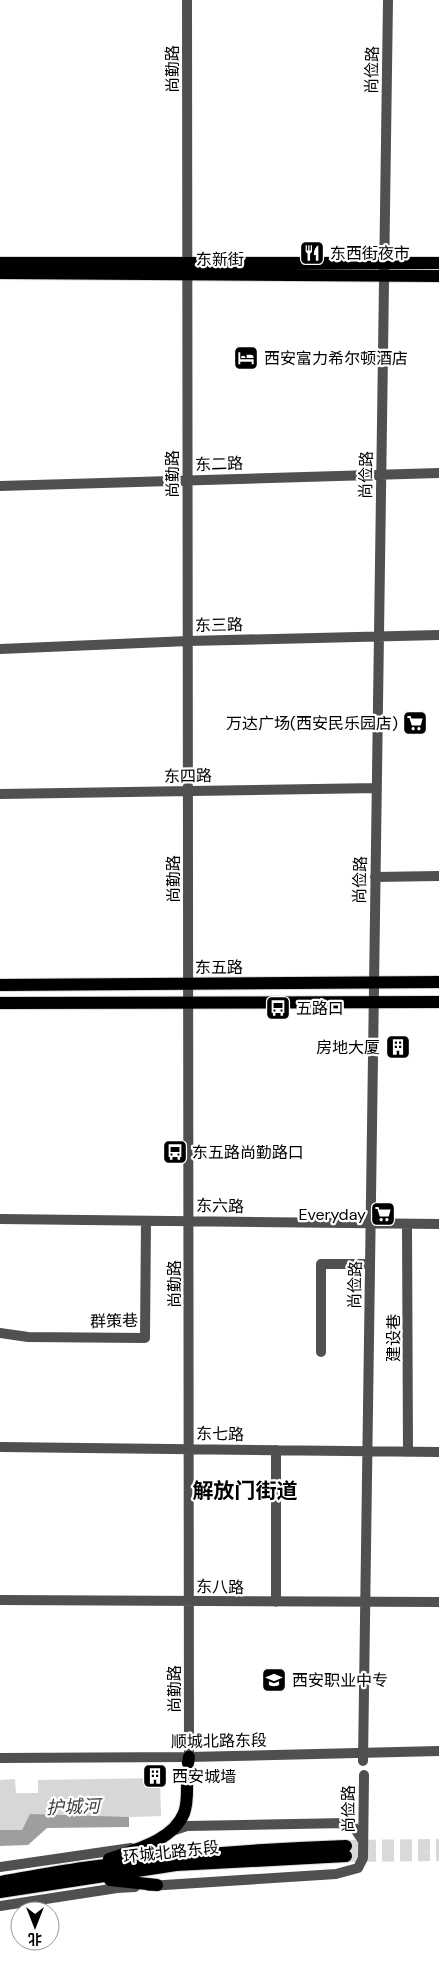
<svg xmlns="http://www.w3.org/2000/svg" width="439" height="1961" font-family="'DM Sans','Noto Sans SC',sans-serif">
<rect width="100%" height="100%" fill="#fff"/>
<path fill="#d7d7d7" d="M160 1778 161 1816 104 1818 22 1830H0V1780L15 1779 16 1793H38V1780Z"/>
<path fill="#9e9e9e" d="M30 1814 129 1817V1827L47 1828 28 1845 0 1846V1830H22Z"/>
<g fill="none" stroke-linecap="round" stroke-linejoin="round">
<path stroke="#d9d9d9" stroke-width="12" stroke-dasharray="12 6" stroke-linecap="butt" d="M346 1846 439 1845
M346 1856 439 1855"/>
<defs>
<path id="major" d="M0 263H439
M0 273 439 276
M0 985 439 982
M0 1003 439 1002
M188 1763 189 1757
M109 1859C134 1850 173 1841 184 1813 188 1803 187 1789 187 1778
M110 1880 157 1885
M0 1882C30 1877 60 1871 90 1867 175 1855 260 1849 346 1846
M0 1892 176 1865 346 1856"/>
</defs>
<use href="#major" stroke="#dbdbdb" stroke-width="14"/>
<path stroke="#505050" stroke-width="10" d="M187 0 189 1757
M0 486 439 473
M0 649 188 641 439 635
M0 794 377 788
M375 877 439 876
M0 1219 439 1224
M407 1224 408 1452
M0 1333 28 1337 145 1338 146 1221
M321 1352V1264H370
M0 1447 439 1452
M0 1600 439 1602
M276 1602V1450
M0 1758 189 1757 439 1751
M363 1761 388 0
M172 1831 187 1826 346 1823 353 1826 363 1841
M0 1867 131 1848
M149 1886 336 1874 358 1868 363 1858 364 1775
M0 1906 117 1888 135 1887"/>
<use href="#major" stroke="#000" stroke-width="12"/>
</g>
<defs>
<symbol id="restaurant-square" viewBox="-11 -11 22 22"><rect x="-9" y="-9" width="18" height="18" rx="4" fill="#000" stroke="#fff"/><path d="M-5-6h1v4h1v-4h1v4h1v-4h1v5L-1.5 .5V6h-2V.5L-5-1ZM5-6V6H3V1.5H1.5Q1.5-4 5-6Z" fill="#fff"/></symbol>
<symbol id="hotel-square" viewBox="-11 -11 22 22"><rect x="-9" y="-9" width="18" height="18" rx="4" fill="#000" stroke="#fff"/><path d="M-6-4.5h1.5V1H6V5H4.5V3h-9V5H-6ZM-4 0a1.8 1.8 0 1 1 3.6 0ZM.5 0V-2.5h3Q6-2.5 6 0Z" fill="#fff"/></symbol>
<symbol id="supermarket-square" viewBox="-11 -11 22 22"><rect x="-9" y="-9" width="18" height="18" rx="4" fill="#000" stroke="#fff"/><path d="M-6-5.5h2.5l.6 2H6L4.5 2H-2.5L-4.4-4H-6ZM-1.5 3.2a1.3 1.3 0 1 0 .1 0ZM3 3.2a1.3 1.3 0 1 0 .1 0Z" fill="#fff"/></symbol>
<symbol id="bus-square" viewBox="-11 -11 22 22"><rect x="-9" y="-9" width="18" height="18" rx="4" fill="#000" stroke="#fff"/><path d="M-5-6H5V4H4V6H2V4H-2V6H-4V4H-5ZM-3.5-4V0h7V-4ZM-3.5 1.2v1.5H-2V1.2ZM2 1.2v1.5H3.5V1.2Z" fill="#fff"/></symbol>
<symbol id="building-square" viewBox="-11 -11 22 22"><rect x="-9" y="-9" width="18" height="18" rx="4" fill="#000" stroke="#fff"/><path d="M-4-6H4V6H1V3H-1V6H-4ZM-2.5-4.3h1.7v1.8h-1.7ZM.8-4.3h1.7v1.8H.8ZM-2.5-1h1.7V.8h-1.7ZM.8-1h1.7V.8H.8Z" fill="#fff"/></symbol>
<symbol id="university-square" viewBox="-11 -11 22 22"><rect x="-9" y="-9" width="18" height="18" rx="4" fill="#000" stroke="#fff"/><path d="M0-5L7-2L0 1L-7-2ZM-4 1L0 2.5L4 1V4Q0 6-4 4Z" fill="#fff"/></symbol>
</defs>
<g fill-rule="evenodd">
<use href="#restaurant-square" x="298" y="239" width="28" height="28"/>
<use href="#hotel-square" x="232" y="344" width="28" height="28"/>
<use href="#supermarket-square" x="401" y="709" width="28" height="28"/>
<use href="#bus-square" x="264" y="994" width="28" height="28"/>
<use href="#building-square" x="384" y="1033" width="28" height="28"/>
<use href="#bus-square" x="161" y="1138" width="28" height="28"/>
<use href="#supermarket-square" x="369" y="1200" width="28" height="28"/>
<use href="#university-square" x="260" y="1666" width="28" height="28"/>
<use href="#building-square" x="141" y="1762" width="28" height="28"/>
</g>
<g text-anchor="middle" dominant-baseline="central" stroke-width="4.5" stroke-linejoin="round" paint-order="stroke">
<g font-size="16" fill="#000" stroke="#fff">
<text transform="translate(172 69) rotate(-90)">尚勤路</text>
<text transform="translate(372 70) rotate(-89)">尚俭路</text>
<text x="220" y="259">东新街</text>
<text transform="translate(219 464) rotate(-2)">东二路</text>
<text transform="translate(172 474) rotate(-90)">尚勤路</text>
<text transform="translate(366 475) rotate(-89)">尚俭路</text>
<text transform="translate(219 625) rotate(-1)">东三路</text>
<text transform="translate(188 776) rotate(-1)">东四路</text>
<text transform="translate(173 879) rotate(-90)">尚勤路</text>
<text transform="translate(360 880) rotate(-89)">尚俭路</text>
<text x="219" y="967">东五路</text>
<text transform="translate(220 1206) rotate(1)">东六路</text>
<text transform="translate(174 1284) rotate(-90)">尚勤路</text>
<text transform="translate(355 1285) rotate(-89)">尚俭路</text>
<text transform="translate(114 1321) rotate(-2)">群策巷</text>
<text transform="translate(393 1338) rotate(-90)">建设巷</text>
<text transform="translate(220 1434) rotate(1)">东七路</text>
<text transform="translate(220 1587) rotate(1)">东八路</text>
<text transform="translate(174 1689) rotate(-90)">尚勤路</text>
<text transform="translate(219 1741) rotate(-1)">顺城北路东段</text>
<text transform="translate(348 1809) rotate(-90)">尚俭路</text>
<text transform="translate(171 1852) rotate(-6)">环城北路东段</text>
</g>
<g font-size="16" fill="#000" stroke="#fff" text-anchor="start">
<text x="330" y="253">东西街夜市</text>
<text x="264" y="358">西安富力希尔顿酒店</text>
<text x="398" y="723" text-anchor="end">万达广场(西安民乐园店)</text>
<text x="296" y="1008">五路口</text>
<text x="380" y="1047" text-anchor="end">房地大厦</text>
<text x="192" y="1152">东五路尚勤路口</text>
<text x="366" y="1214" text-anchor="end">Everyday</text>
<text x="292" y="1680">西安职业中专</text>
<text x="172" y="1776">西安城墙</text>
</g>
<g font-size="18" font-style="italic" fill="#3f3f3f" stroke="#fff">
<text transform="translate(73 1807) rotate(-2)">护城河</text>
</g>
<g font-size="21" font-weight="bold" fill="#000" stroke="#fff">
<text x="245" y="1491">解放门街道</text>
</g>
</g>
<g transform="translate(35 1926) rotate(180)"><circle r="24" fill="#ffffff" stroke="#999999"/>
<path d="M0-4L9 19L0 12L-9 19Z" fill="#000000"/>
<text y="-8" font-size="14" font-weight="bold" text-anchor="middle" fill="#000000">北</text>
</g>
</svg>
